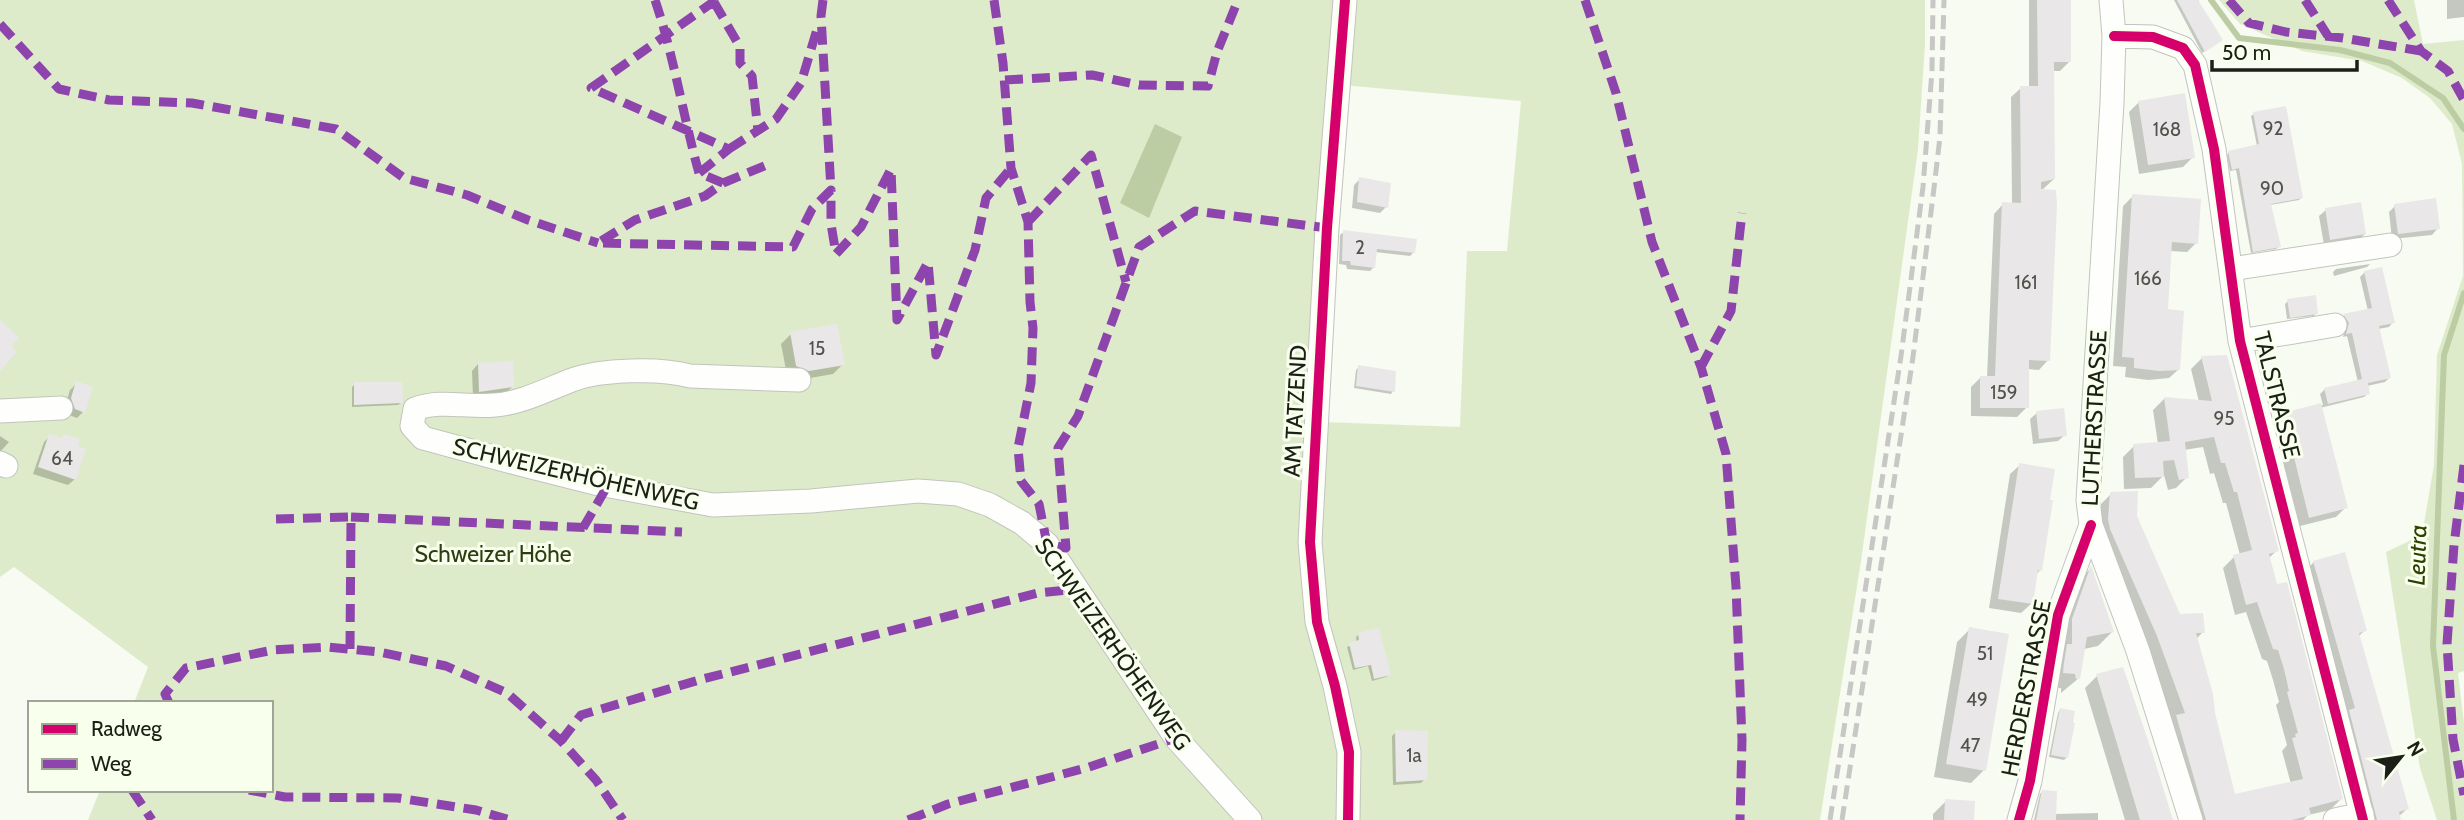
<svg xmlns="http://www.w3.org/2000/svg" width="2464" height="820" font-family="Cabin,sans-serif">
<rect width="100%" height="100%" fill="#f7fbf1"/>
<path fill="#deebca" d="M0 0H1339L1316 543 1323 422 1460 427 1467 251H1507L1521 101 1342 85 1351 0H1925V44L1918 149 1861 561 1820 820H88L100 790H271V703H134L148 667 14 567 0 577Z
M2219 0H2414L2423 44 2464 40V671L2458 673 2464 723V820H2437L2420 768 2386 552 2422 535 2434 465 2437 355 2463 276 2462 164 2452 124 2430 98 2402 78 2362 61 2302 51 2240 24Z"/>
<path fill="#bdcda3" d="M1155 124 1182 137 1149 218 1120 203Z"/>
<path fill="#0003" d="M2029 0H2069L2070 61 2060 71H2052L2054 179 2042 190 2048 360 2039 370 2027 369V407L2017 417 1971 416V387L1981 377H1987L1994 214 2003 204 2012 205 2011 97 2021 88H2029Z
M2174 0H2199L2197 2 2218 42 2202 53Z
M2447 0H2464V17L2447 19Z
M2139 102 2193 157 2183 167 2139 174 2129 112Z
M2254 114 2301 198 2299 200 2270 205 2279 246 2276 249 2251 253 2236 170 2230 171 2227 155 2229 152 2257 146 2251 116Z
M1360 179 1386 207 1380 213 1352 208 1354 185Z
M2133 196 2196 243 2187 252 2170 251 2166 311 2179 369 2169 378 2148 380 2125 377 2126 367 2113 366 2123 206Z
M2395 206 2438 228 2432 235 2392 239 2389 212Z
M2326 210 2365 234 2358 240 2324 245 2319 216Z
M1344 232 1414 252 1410 256 1375 252 1374 267 1370 271 1347 269 1346 265 1339 264 1340 235Z
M2370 264 2367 267 2334 276 2333 272 2336 269Z
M2365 272 2393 322 2389 327 2378 329 2389 378 2385 382 2367 386 2368 393 2364 397 2320 408 2346 507 2336 517 2300 526 2274 425 2283 415 2323 405 2320 394 2325 389 2358 382 2347 336 2343 337 2345 329 2340 320 2344 316 2368 311 2360 277Z
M2288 301 2316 313 2314 316 2287 319 2285 304Z
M791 334 843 364 833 374 799 380 787 375 781 344Z
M2202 358 2277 550 2268 559 2341 799 2330 810 2308 815 2303 820H2192L2165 727 2172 720 2157 675 2100 540V505L2111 494 2135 516 2179 616 2203 632 2196 639 2234 796 2291 784 2282 751 2287 745 2276 705 2279 702 2273 680 2267 661 2262 659 2246 612 2235 615 2223 568 2234 557 2240 555 2226 503H2223L2214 473 2210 474 2203 447 2184 450 2187 477 2176 488 2168 490 2164 475 2151 488 2124 489 2123 457 2134 446 2158 444 2153 410 2164 399 2199 402 2191 369Z
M478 364 512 387 506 393 473 397 472 371Z
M1359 367 1393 391 1391 394 1354 388 1356 370Z
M77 383 83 412 77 418 69 415 65 406 70 390Z
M355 384 401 403 398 405 352 407V387Z
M2037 413 2065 435 2058 441 2033 444 2030 419Z
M0 436 9 442 0 452Z
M50 436 60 440 64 436 76 447 75 479 68 485 33 474 44 442Z
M2020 465 2040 570 2036 575 2031 604 2021 613 1989 608 2010 474Z
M2314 562 2365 630 2358 637 2407 809 2399 816 2400 820H2370L2343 719 2348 714 2307 569Z
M2090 569 2112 632 2098 646 2084 649 2079 678 2061 693V688L2049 687 2077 582Z
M1970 629 1984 770 1971 783 1934 777 1957 642Z
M1359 634 1389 675 1386 677 1372 681 1368 666 1353 670 1347 647 1357 643 1356 637Z
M2097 676 2171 820H2125L2085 688Z
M2060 710 2071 724 2067 757 2064 760 2049 757 2058 713Z
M1396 732 1425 779 1421 783 1393 785 1392 736Z
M2043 791 2054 814 2098 813V820H2034L2040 794Z
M1946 801 1972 820H1933V814Z"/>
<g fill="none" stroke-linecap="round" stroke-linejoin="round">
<path stroke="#bdcda3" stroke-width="6" d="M2211 0 2239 38 2340 50 2390 63 2443 98 2464 129
M2454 820 2433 646 2444 355 2464 293"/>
</g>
<path fill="#e9e7e8" d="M2037 0H2071V62H2054L2055 179 2041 182V189L2056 190 2057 205 2050 361 2029 360V408H1980V376H1995L2002 202 2021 203 2020 86H2038Z
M2177 0H2198L2223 40 2205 52Z
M2185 93 2195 158 2148 165 2138 101Z
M2286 106 2303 198 2271 204 2281 247 2253 252 2239 168 2232 170 2228 151 2259 144 2253 112Z
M1359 177 1391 183 1388 208 1357 202Z
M2132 194 2201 199 2198 244 2172 242 2168 309 2184 311 2180 370 2159 371 2134 368V358L2122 357Z
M2436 198 2440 229 2398 234 2394 204Z
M2361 202 2366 234 2330 240 2325 208Z
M1343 230 1417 239 1415 253 1377 249 1375 268 1351 265 1350 261H1342Z
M2382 267 2395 323 2379 326 2391 378 2368 383 2370 394 2328 404 2324 388 2362 379 2352 333 2346 334 2349 323 2343 314 2372 308 2364 271Z
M2316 295 2318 314 2290 318 2287 299Z
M0 320 19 338 11 346 17 352 0 371Z
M837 324 845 365 809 371 796 366 790 332Z
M2227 355 2279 551 2269 554 2277 584 2287 582 2343 799 2309 808 2311 815 2292 820H2206L2176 715 2185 713 2157 636 2110 529 2108 519 2110 492 2138 491 2137 516 2180 614 2203 613 2205 633H2196L2213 694 2215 713 2235 794 2303 779 2292 738 2296 737 2295 734 2298 733 2287 692 2289 691 2284 669 2278 650 2273 649 2257 602 2246 605 2233 555 2252 550 2237 492H2234L2225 463H2221L2214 437 2185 442 2189 478 2179 480 2174 460 2163 461 2164 477 2135 478 2133 444 2170 441 2164 397 2212 401 2201 356Z
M513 361 514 387 479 392 478 363Z
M1358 365 1396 371 1395 392 1356 386Z
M76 381 93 387 85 413 75 409 71 398Z
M354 382H402L403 403 354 405Z
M2321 403 2348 508 2309 518 2283 413Z
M2064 408 2067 436 2039 439 2036 411Z
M49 434 62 438 63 434 80 439 78 446 86 449 76 480 38 467Z
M2019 463 2055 469 2050 500H2053L2042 571 2038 570 2033 604 1998 599Z
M2345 552 2367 631 2359 633 2409 809 2399 812 2401 820H2377L2349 710 2355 708 2313 561Z
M2091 565 2114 632 2087 637 2080 679H2076L2075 674 2063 673 2064 663 2067 644H2072V619Z
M1969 627 2009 634 1986 771 1946 764Z
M1379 628 1391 675 1374 679 1371 665 1355 668 1349 643 1359 640 1358 633Z
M2123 667 2153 755 2173 820H2140L2096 674Z
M2060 708 2075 711 2073 723H2075L2068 758 2051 755Z
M1395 730 1428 731 1427 780 1396 782Z
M2042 790 2057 791 2056 820H2036Z
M1945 799 1975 801 1974 820H1944Z"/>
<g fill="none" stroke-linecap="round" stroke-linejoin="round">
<defs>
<path id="minor" d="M1345 0 1327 228 1310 542 1317 622 1335 686 1349 752 1348 820
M2111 0 2114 36 2112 103 2088 500 2091 525 2138 651 2191 820
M2114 36 2153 37 2183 48 2195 65 2214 149 2240 341 2363 820
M2231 269 2390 245
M2240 341 2335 325
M799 380 690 376C661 368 601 369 572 380 548 389 522 403 495 405 468 408 441 399 415 409L412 426 423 438 523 465 599 484 713 505 811 501 918 491 958 494 990 505 1022 523 1047 544 1176 738 1250 820
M0 411 61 408
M0 463 6 466
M2019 820 2030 781 2058 615 2091 525
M2335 820 2362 814"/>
</defs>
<use href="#minor" stroke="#c1c5bb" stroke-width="25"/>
<use href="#minor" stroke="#fefefd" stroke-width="23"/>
<path stroke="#c7c8c6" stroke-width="5" stroke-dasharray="14 7" stroke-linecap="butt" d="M1830 820 1901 356 1923 187 1932 71 1933 0
M1842 820 1913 357 1934 188 1940 137 1944 0"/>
<path stroke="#8e44ad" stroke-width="9" stroke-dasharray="18 9" stroke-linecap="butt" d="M655 0C674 56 683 116 699 173
M716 0 591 88 729 149 699 173 723 183 705 196 635 220 598 243 793 247 812 209 831 190V224L836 254 861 227 891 169 897 320 928 262 936 355 975 250 986 198 1011 168
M823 0 821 16 831 190
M994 0 1003 63 1011 168 1028 222 1030 302 1033 328 1031 383 1018 448 1021 481 1039 504 1047 544 1066 548 1058 448 1078 416 1139 247 1195 211 1327 228
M1585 0 1616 93 1652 242 1701 367 1726 454 1736 587 1742 740 1740 820
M2229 0 2249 23 2286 32 2343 38 2421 51
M2305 0 2328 36
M2388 0 2421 51 2448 71 2464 100
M714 2 740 47V63L752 76 758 131
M0 24 59 89 109 100 192 103 336 129 404 178 467 195 528 220 598 243
M1005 80 1092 75 1139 85 1208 86 1217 52 1238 0
M729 149 776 119 801 83 818 26
M723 183 769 164
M1028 222 1091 155 1126 282
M1701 367 1731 311 1742 213
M2464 465 2454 545 2447 644 2453 739 2464 795
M351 517 682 532
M276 519 351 517 350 649
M583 528 608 485
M169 703 165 694 186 668 273 650 328 647 379 652 446 666 507 693 561 741 596 780 623 820
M561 741 581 715 699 680 1038 593 1078 589
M132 790 152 820
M249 790 285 797 398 798 476 810 510 820
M908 820 948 804 1086 768 1176 738"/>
<defs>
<path id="cycleway" d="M1345 0 1327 228 1310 542 1317 622 1335 686 1349 752 1348 820
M2114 36 2153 37 2183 48 2195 65 2214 149 2240 341 2363 820
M2019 820 2030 781 2058 615 2091 525"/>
</defs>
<use href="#cycleway" stroke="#f8ffed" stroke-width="15"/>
<use href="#cycleway" stroke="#d6006c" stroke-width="10"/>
</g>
<g text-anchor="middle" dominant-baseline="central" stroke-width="6" stroke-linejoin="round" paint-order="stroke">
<g font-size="19" fill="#50524b">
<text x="2273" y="128">92</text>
<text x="2167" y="129">168</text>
<text x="2272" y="188">90</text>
<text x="1360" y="247">2</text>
<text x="2148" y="278">166</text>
<text x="2026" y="282">161</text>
<text x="817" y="348">15</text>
<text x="2004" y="392">159</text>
<text x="2224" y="418">95</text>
<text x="62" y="458">64</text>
<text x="1985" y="653">51</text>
<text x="1977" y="699">49</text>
<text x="1970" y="745">47</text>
<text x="1414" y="755">1a</text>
</g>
<g font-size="23" fill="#1b1f15" stroke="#f8ffed">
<text transform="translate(2277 395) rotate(76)">TALSTRASSE</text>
<text transform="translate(1295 411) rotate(-87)">AM TATZEND</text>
<text transform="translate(2094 418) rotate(-87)">LUTHERSTRASSE</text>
<text transform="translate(576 474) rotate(13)">SCHWEIZERHÖHENWEG</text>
<text transform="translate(1113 644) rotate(55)">SCHWEIZERHÖHENWEG</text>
<text transform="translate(2026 688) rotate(-79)">HERDERSTRASSE</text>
</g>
<g font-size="23" fill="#2f3d13" stroke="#f8ffed">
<text x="493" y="554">Schweizer Höhe</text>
</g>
<g font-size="24" font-style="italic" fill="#2e3f00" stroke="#f8ffed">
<text transform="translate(2417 555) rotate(-88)">Leutra</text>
</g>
</g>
<rect x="28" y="701" width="245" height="91" fill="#f8ffed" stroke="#a0a597" stroke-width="2"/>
<rect x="42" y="724" width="35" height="10" fill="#d6006c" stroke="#a0a597" stroke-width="2"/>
<text x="91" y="736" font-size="21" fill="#1b1f15">Radweg</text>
<rect x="42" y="759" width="35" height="10" fill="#8e44ad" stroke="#a0a597" stroke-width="2"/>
<text x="91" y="771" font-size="21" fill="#1b1f15">Weg</text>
<g transform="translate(2401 757) rotate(60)" stroke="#f8ffed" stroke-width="5" paint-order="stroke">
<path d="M0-5L12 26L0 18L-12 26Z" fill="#1b1f15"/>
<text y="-10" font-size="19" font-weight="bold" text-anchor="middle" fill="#1b1f15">N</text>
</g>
<path d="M2212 60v10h145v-10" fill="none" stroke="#1b1f15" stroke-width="3.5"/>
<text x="2222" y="60" font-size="21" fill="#1b1f15" stroke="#f8ffed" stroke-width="5" paint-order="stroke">50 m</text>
</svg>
